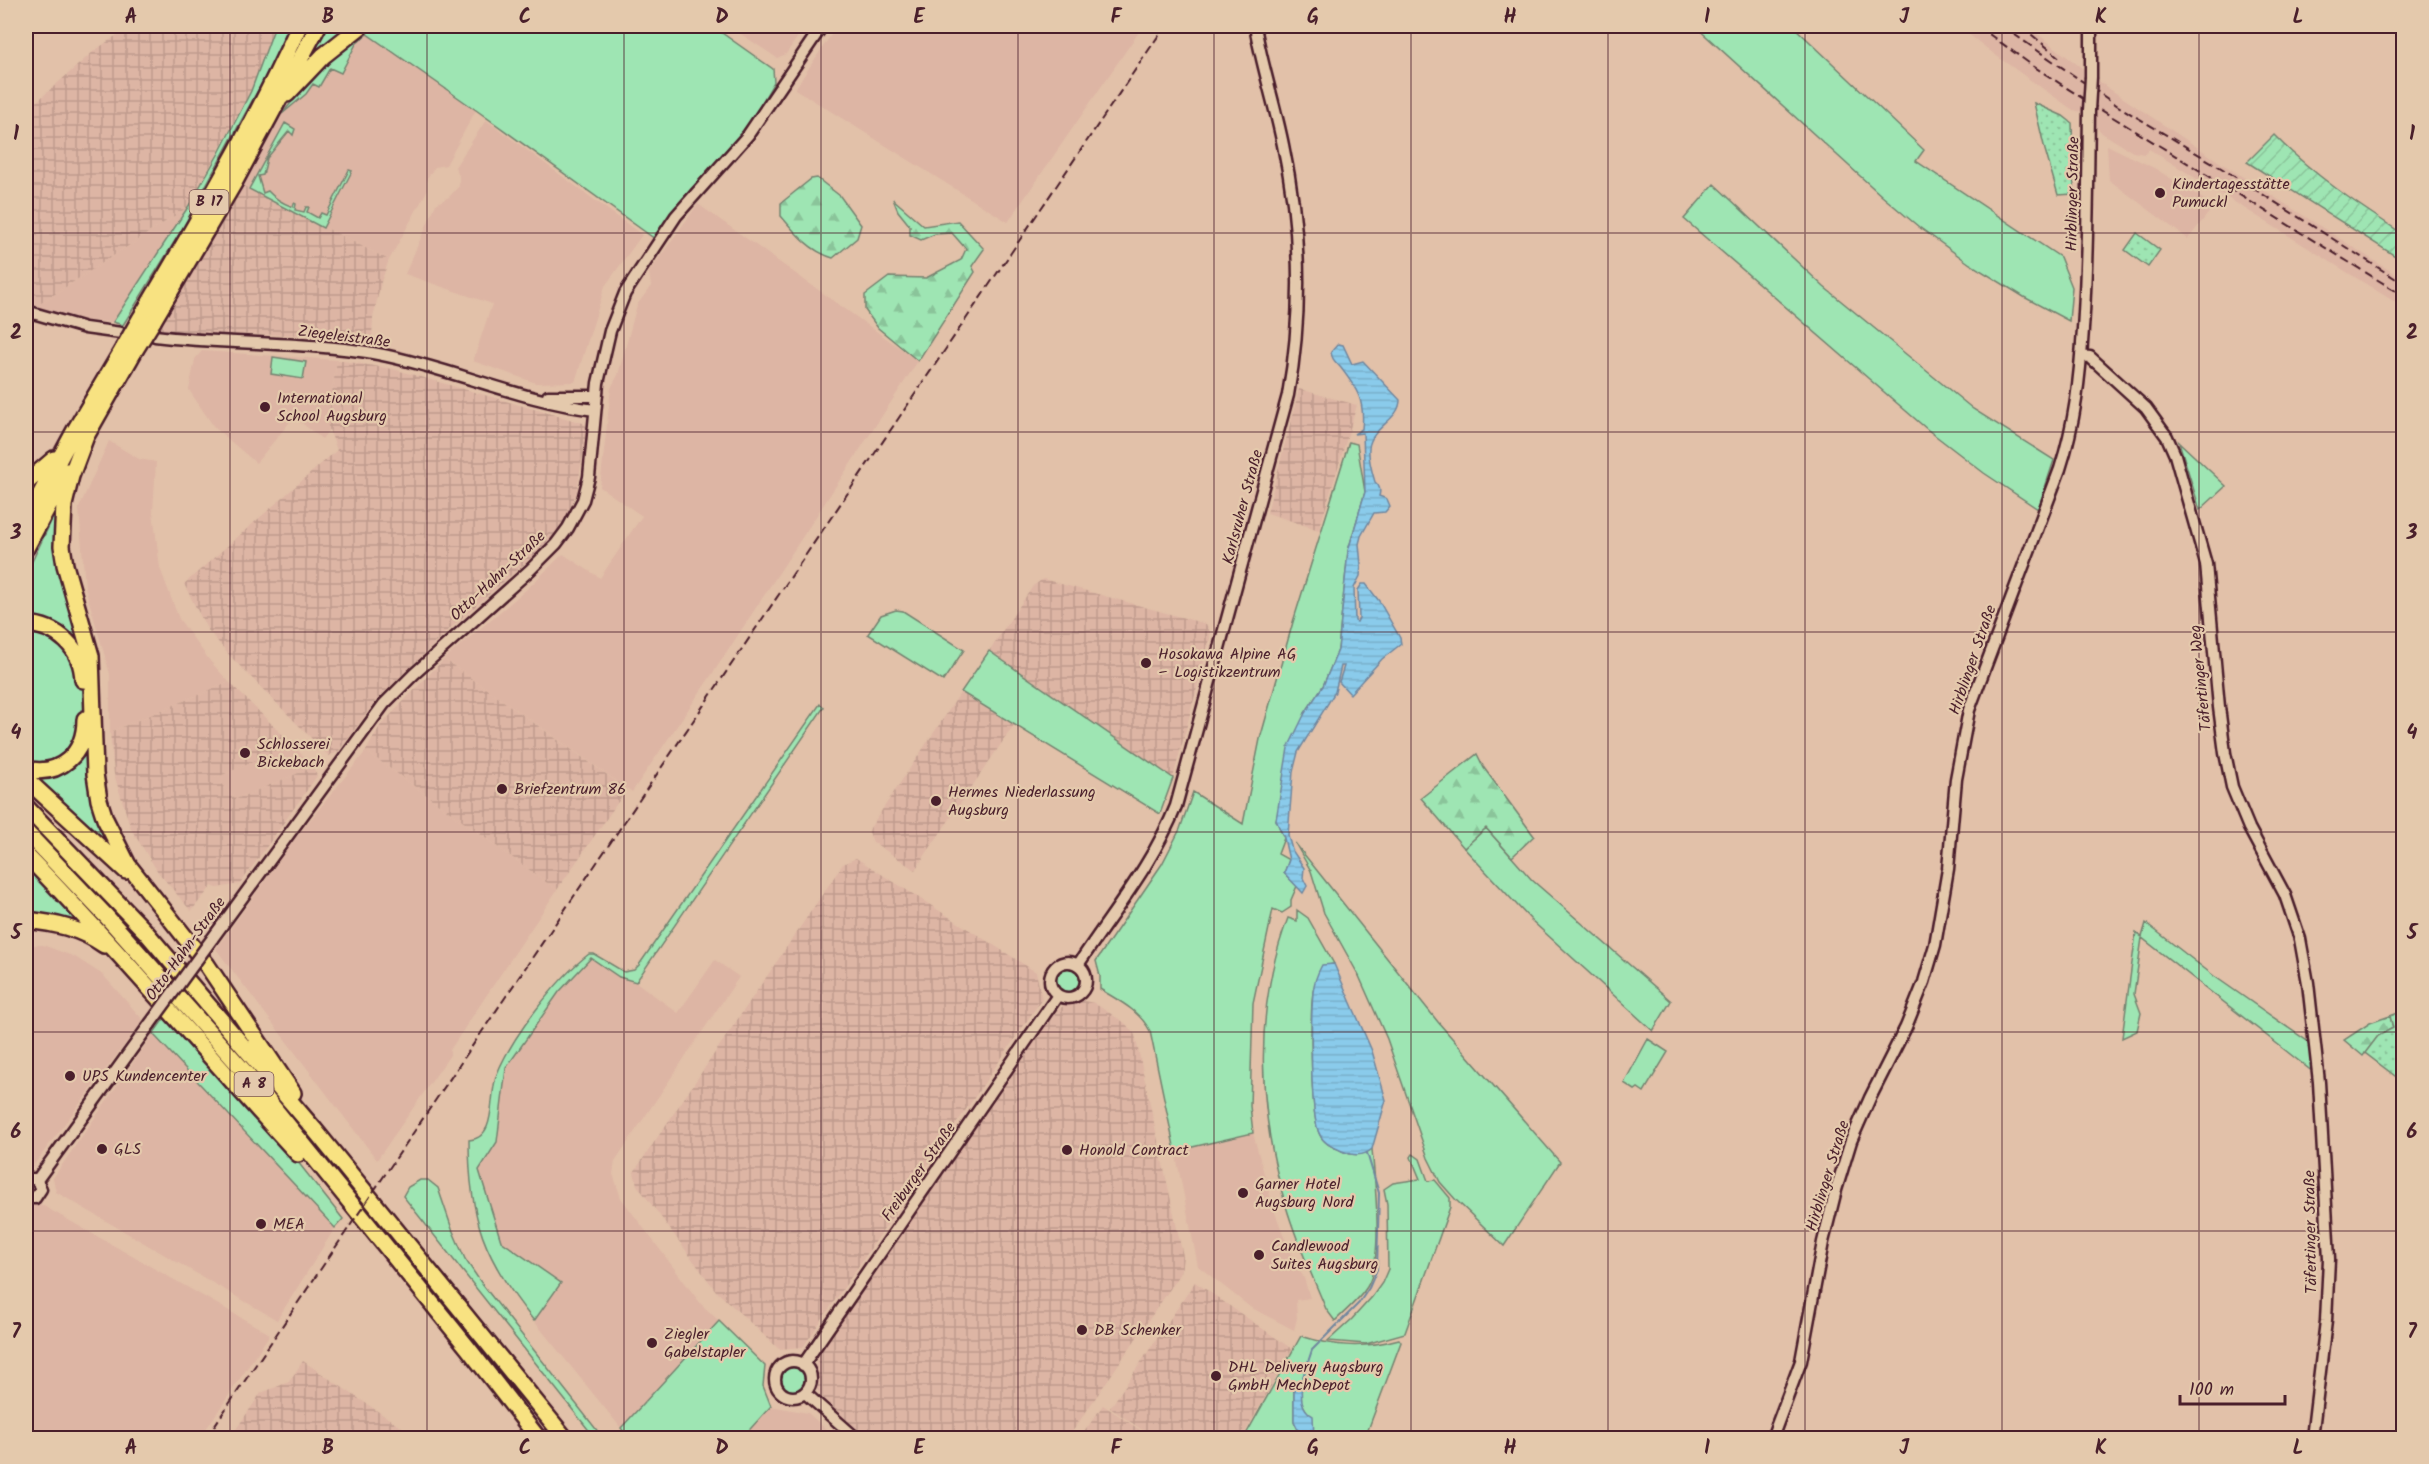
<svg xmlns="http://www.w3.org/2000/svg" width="2429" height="1464" font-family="Kalam,sans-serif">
<defs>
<pattern id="industrial-grid" width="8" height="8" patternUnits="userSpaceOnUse" patternTransform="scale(1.5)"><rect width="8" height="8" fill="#ddb5a4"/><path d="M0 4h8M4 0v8" fill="none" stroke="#bf9b8d"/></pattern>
<pattern id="forest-firs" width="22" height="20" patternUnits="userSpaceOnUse" patternTransform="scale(1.5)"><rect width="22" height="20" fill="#9ee5b3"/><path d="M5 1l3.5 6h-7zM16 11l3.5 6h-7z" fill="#8ac49a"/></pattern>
<pattern id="park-dots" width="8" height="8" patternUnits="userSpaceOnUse" patternTransform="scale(1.5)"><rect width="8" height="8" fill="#9ee5b3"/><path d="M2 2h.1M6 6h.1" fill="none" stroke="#8ac49a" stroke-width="1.8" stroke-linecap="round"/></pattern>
<pattern id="garden-furrows" width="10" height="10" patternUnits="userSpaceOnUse" patternTransform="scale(1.5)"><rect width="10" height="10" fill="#9ee5b3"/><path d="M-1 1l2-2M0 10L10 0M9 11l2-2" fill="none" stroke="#8ac49a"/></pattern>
<pattern id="water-rules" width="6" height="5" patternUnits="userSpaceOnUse" patternTransform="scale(1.5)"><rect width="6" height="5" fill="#8acbeb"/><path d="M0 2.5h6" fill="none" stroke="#79aeca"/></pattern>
</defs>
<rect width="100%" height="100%" fill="#e2c1a9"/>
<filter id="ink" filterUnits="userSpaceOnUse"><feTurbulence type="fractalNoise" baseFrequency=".0167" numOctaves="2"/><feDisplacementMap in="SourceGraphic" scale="12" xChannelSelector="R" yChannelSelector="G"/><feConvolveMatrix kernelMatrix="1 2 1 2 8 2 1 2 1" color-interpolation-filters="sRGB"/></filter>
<g filter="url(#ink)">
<path fill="#ddb5a4" d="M729 26H805L786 54 777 58Z
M837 26H1143L1008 222 795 89Z
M1958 26H2027L2108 88 2221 163 2403 279V307L2149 149 2144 154 2133 152 2102 133 2082 112 2073 110 1998 57Z
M367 34 476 110 446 165 435 167 427 178V191L389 260 242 185 282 114 306 94 313 84 319 87 330 68 341 72 356 44Z
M486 120 642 235 605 286 575 382 536 383 473 361 492 304 405 274 436 204 449 197 459 186V176L455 167Z
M2107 145 2156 169 2214 206 2188 239 2109 180Z
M698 204 918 361 717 667 632 792 444 659 527 589 563 554 600 578 642 516 600 487 611 388 618 375 637 305 651 286 649 272Z
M188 207 113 322 85 321 35 307Z
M202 351 337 360 327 424 329 430 322 439 294 417 256 463 214 427 189 390 195 359Z
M109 441 139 459 156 462 153 512 160 568 179 619 210 661 229 682 110 732V674L85 587 79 508Z
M293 745 313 767 236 799 214 778Z
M366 751 557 890 450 1050V1055L377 1160 216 949 294 840Z
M26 945H43L75 957 103 975 143 1020 33 1166 26 1168Z
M592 958 619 977 636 982 678 1013 715 960 739 977 615 1161 613 1174 621 1198 701 1304 719 1321 621 1428 534 1321 561 1283 501 1241 479 1170 497 1142 506 1068 559 992Z
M153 1034 335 1228 277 1320 56 1192 53 1178Z
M1253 1133 1273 1207 1291 1255 1304 1278 1310 1298 1296 1300 1297 1318 1294 1330 1250 1307 1198 1266 1175 1151Z
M40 1204 270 1334 200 1438H26V1207Z
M771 1406 808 1413 836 1438H742Z"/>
<path fill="url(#industrial-grid)" d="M130 26H275L251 91 188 207 35 307 26 303V111L94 51Z
M242 185 389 260 381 282 373 318 372 338 366 340 293 335 187 334 158 331Z
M337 360 393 369 583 423 587 427 577 492 564 521 547 544 455 624 377 699 338 752 329 756 231 657 207 629 184 584 337 450 327 424Z
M1299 389 1357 405 1319 530 1267 513Z
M1043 579 1206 624 1210 632V639L1173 778 989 651 1033 586Z
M444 659 627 789 557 890 366 751 380 726Z
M229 682 293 745 215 778 236 799 313 767 317 776 240 884 217 888 212 886 191 911 158 872 131 829 114 774 110 732Z
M961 692 1014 725 915 870 873 842 869 832 870 828Z
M856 858 1036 972 1042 999 803 1347 779 1349 716 1291 637 1185 634 1172 843 864Z
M1070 1001H1084L1094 1003 1125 1023 1135 1035 1183 1256 1181 1273 1068 1438H865L822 1397 817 1389 815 1369 818 1356 1052 1014Z
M1195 1282 1292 1349 1242 1438H1154L1110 1408Z
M303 1361 407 1431 418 1438H230L261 1393 289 1382Z
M1103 1405 1152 1438H1080Z"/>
<path fill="#9ee5b3" stroke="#74826f" stroke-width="1.5" d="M275 26H293L181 231 123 325 113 322 188 207 219 153 251 91Z
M324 26H352L298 74Z
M368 26H712L773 69 774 82 741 138 724 159 691 189 655 239 476 110 367 34 356 44 341 73 330 68 319 87 313 84 306 94 282 114 322 64Z
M1695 26H1793L1924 150 1916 161 2060 257 2072 287 2069 321 2024 297 1970 264 1919 227 1882 196Z
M285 123 295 129 293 135 289 131 267 158 263 175 258 176 263 193 268 191C275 199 282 203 293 207L294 203 296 204 295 210 304 212 306 207H309L307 212 318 218 321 213 326 215 349 170 352 171 323 228 249 189Z
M1714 184 1824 287 1973 409 2054 460 2038 509 1984 473 1928 430 1684 219Z
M273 357 306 362 303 379 271 374Z
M1349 442 1357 444 1365 492 1348 551 1338 650 1323 686 1305 713 1276 820 1284 838 1278 854 1289 860 1284 873 1297 886 1291 900V907L1282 913 1273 909 1253 1003 1250 1106 1253 1133 1175 1151 1150 1031C1139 1010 1119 1001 1100 989V976L1096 961 1162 864 1180 829 1193 792 1243 824 1260 739 1293 622Z
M2179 442 2226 486 2200 510Z
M58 507 87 654 91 739 116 852 26 770V574Z
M896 610 903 611 964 650 943 681 868 634 881 615Z
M989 651 1173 778 1160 814 961 692Z
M820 704 824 707 636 982 619 977 591 958 559 992 506 1068 497 1142 479 1170 501 1241 561 1283 534 1321C484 1259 469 1219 469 1140 498 1138 488 1095 497 1074 512 1037 556 979 589 954H594L624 972 634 970 639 965Z
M1486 828 1532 880 1671 1001 1653 1031 1531 920 1464 848Z
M1295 843 1438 1022 1560 1162 1504 1246 1456 1200 1440 1182 1428 1158 1387 1039 1359 976 1324 913 1311 871Z
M26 864 90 931 26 916Z
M1297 910 1308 918 1334 964 1322 966C1319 974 1315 983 1313 992 1310 1015 1310 1118 1320 1135 1324 1144 1334 1147 1342 1151 1353 1156 1363 1156 1372 1149 1375 1183 1384 1259 1367 1287 1359 1300 1346 1310 1335 1321L1326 1309C1312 1275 1296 1241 1286 1206 1258 1113 1253 1010 1288 918L1297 921Z
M2146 923 2214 976 2310 1043 2313 1072 2142 938 2134 994 2141 1013 2137 1031 2122 1038 2136 933 2142 937Z
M1055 980a13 13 0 1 1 26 0a13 13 0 1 1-26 0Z
M166 1016 290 1152 343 1219 335 1228 153 1034Z
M1648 1039 1668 1052 1644 1092 1638 1088 1635 1090 1624 1083Z
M1413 1154 1420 1159 1428 1181 1435 1180 1450 1198V1207L1405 1333 1366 1344 1328 1341 1352 1319 1372 1297 1382 1283 1388 1269 1387 1204 1384 1189 1393 1183 1420 1179 1411 1157Z
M420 1180H428L438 1188 452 1229 465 1259 482 1284 603 1438H595L403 1196 408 1187Z
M719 1321 765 1366 763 1386 771 1406 742 1438H629L621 1428Z
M1301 1336C1335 1347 1364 1349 1399 1339L1401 1342 1365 1438H1314L1307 1412 1301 1401V1380L1294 1386V1421L1302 1438H1244Z
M781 1380a12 12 0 1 1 24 0a12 12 0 1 1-24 0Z"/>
<path fill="url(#forest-firs)" stroke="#74826f" stroke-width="1.5" d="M817 178 840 196 861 225 857 238 833 258C810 251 796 234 781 216V203L811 179Z
M893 199 924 226 958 221 984 249 972 266 975 272 918 361 878 328 865 310V295L889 277 926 278 961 260 966 249 952 233 935 234 921 240 910 235V226L898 211Z
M1477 754 1484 768 1534 836 1512 857 1486 828 1464 848 1421 798Z
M2390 1016 2393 1028 2378 1036 2363 1056 2344 1040 2370 1023Z"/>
<path fill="url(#park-dots)" stroke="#74826f" stroke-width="1.5" d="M2034 103 2063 116 2072 123 2074 194 2058 195 2045 150Z
M2137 233 2160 250 2148 267 2125 250Z
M2403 1011 2404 1012 2403 1082 2365 1053 2378 1036 2393 1028 2390 1016Z"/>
<path fill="url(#garden-furrows)" stroke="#74826f" stroke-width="1.5" d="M2274 135C2313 175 2357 204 2403 234V261L2247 162Z"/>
<path fill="url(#water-rules)" stroke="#70869e" stroke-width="1.5" d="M1338 344 1343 345 1352 364 1363 361 1400 400C1400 420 1371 427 1369 448 1368 459 1372 472 1375 482 1380 486 1381 490 1379 496L1387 499 1390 506 1385 512 1374 513 1361 536 1359 544 1361 565 1360 576 1354 588 1355 621 1357 622 1359 618 1358 590 1362 584H1366L1379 601 1400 638 1401 644 1382 659 1350 694 1339 682 1344 666H1341L1335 692 1298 752 1293 772 1288 835 1292 850 1304 868 1303 878 1307 886 1303 893 1284 873 1289 860 1284 838 1276 820 1288 748 1305 713 1323 686 1338 650 1348 551 1365 492 1363 433 1354 434 1362 429C1365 401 1358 390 1341 368 1336 362 1332 360 1331 352Z
M1334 964 1372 1051 1386 1100 1372 1149C1363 1157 1353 1156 1342 1151 1334 1147 1324 1144 1320 1135 1309 1116 1311 1017 1313 992 1314 982 1317 974 1322 965Z
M1302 1380C1301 1394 1299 1408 1313 1416L1314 1438H1302L1294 1421V1386Z"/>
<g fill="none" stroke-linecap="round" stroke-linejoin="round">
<path stroke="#70869e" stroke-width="2" d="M1302 1380 1312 1350 1359 1303 1369 1288 1377 1269 1379 1193 1367 1153"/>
<defs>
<path id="minor" d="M2091 77V26
M26 311 85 328 121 333
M155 336C229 345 305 341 378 354 452 368 520 401 595 410
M2081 356 2090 357 2146 408 2167 437 2175 455 2206 564 2219 707 2225 753 2232 787 2249 828 2285 895 2300 939 2308 983 2319 1082 2329 1259 2326 1321 2312 1438
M548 396H597
M212 939 384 704 414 674 530 570 556 544 568 528 583 500 589 477 598 383 610 331 625 293 676 216 748 135 822 26
M1050 980a18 18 0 1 1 36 0a18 18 0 1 1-36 0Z
M1078 965C1112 913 1153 864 1176 806L1288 395C1303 312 1301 228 1283 145 1275 105 1262 66 1255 26
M26 1179H36L41 1189 35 1198H26
M37 1180 150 1024
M775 1379a18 18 0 1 1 36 0a18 18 0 1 1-36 0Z
M803 1365 1058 995
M805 1393 856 1438
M1772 1438 1801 1361 1823 1242 1836 1190 1851 1141 1870 1098 1906 1027 1924 982 1935 945 1948 869 1956 779 1969 710 2060 469C2075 423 2080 377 2083 329 2088 256 2088 183 2089 110"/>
<path id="highway" d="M287 94 323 56 361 26
M140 319C197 223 253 128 299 26
M153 321 234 183 318 26
M86 436 71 476 64 505 62 546 65 565 91 656 95 774 99 800 105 819 128 865 207 965 293 1093
M81 445 135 350
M26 483 54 459
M26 521 75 430 123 349
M26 548 67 471
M26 624C58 626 82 648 83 680
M26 769C60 777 85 754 85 719
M26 779 126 871
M26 807 144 930 314 1129 565 1438
M26 832 106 916 244 1071 468 1348 538 1438
M26 855C120 951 207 1055 298 1154
M26 920C54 923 80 928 104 945"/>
</defs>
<use href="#minor" stroke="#4a1f2b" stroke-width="15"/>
<use href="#highway" stroke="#4a1f2b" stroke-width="20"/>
<use href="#minor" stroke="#e4c9ac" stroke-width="10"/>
<use href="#highway" stroke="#f8e281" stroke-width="15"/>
<path stroke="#4a1f2b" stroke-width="2" stroke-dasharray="9 4.5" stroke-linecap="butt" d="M1978 26 2033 66 2093 105 2404 296
M2002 26 2118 106 2218 166 2404 284
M2021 26 2060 58
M206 1438 1165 26"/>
<defs>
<path id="minor-bridge" d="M2089 110 2091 77
M150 1024 212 939"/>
<path id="highway-bridge" d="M123 349 140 319
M135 350 153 321"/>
</defs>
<use href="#minor-bridge" stroke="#4a1f2b" stroke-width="15" stroke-linecap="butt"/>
<use href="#highway-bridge" stroke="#4a1f2b" stroke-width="20" stroke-linecap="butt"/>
<use href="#minor-bridge" stroke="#e4c9ac" stroke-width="10"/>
<use href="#highway-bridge" stroke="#f8e281" stroke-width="15"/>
</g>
</g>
<path fill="none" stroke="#4a1f2b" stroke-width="1.5" stroke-opacity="0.55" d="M230 26V1438M427 26V1438M624 26V1438M821 26V1438M1018 26V1438M1214 26V1438M1411 26V1438M1608 26V1438M1805 26V1438M2002 26V1438M2199 26V1438M26 233H2404M26 432H2404M26 632H2404M26 832H2404M26 1032H2404M26 1231H2404"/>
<g fill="#4a1f2b" stroke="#e4c9ac" stroke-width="2">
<circle cx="2160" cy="193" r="6"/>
<circle cx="265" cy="407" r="6"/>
<circle cx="1146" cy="663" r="6"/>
<circle cx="245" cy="753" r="6"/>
<circle cx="502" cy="789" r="6"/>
<circle cx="936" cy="801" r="6"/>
<circle cx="70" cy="1076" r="6"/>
<circle cx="102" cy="1149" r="6"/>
<circle cx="1067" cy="1150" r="6"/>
<circle cx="1243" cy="1193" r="6"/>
<circle cx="261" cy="1224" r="6"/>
<circle cx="1259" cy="1255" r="6"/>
<circle cx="1082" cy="1330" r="6"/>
<circle cx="652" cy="1343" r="6"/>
<circle cx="1216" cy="1376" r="6"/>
</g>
<g text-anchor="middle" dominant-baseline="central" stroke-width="4.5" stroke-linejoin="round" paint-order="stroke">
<g fill="#e4c9ac" stroke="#785252" stroke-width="1.5">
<rect x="189.5" y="190" width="39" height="24" rx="4.5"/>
<rect x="234.5" y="1072" width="39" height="24" rx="4.5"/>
</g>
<g font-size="15" font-weight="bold" fill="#4a1f2b">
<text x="209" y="202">B 17</text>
<text x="254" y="1084">A 8</text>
</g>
<g font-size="16" fill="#4a1f2b" stroke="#e4c9ac" text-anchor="start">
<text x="2172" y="184">Kindertagesstätte<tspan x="2172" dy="18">Pumuckl</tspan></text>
<text x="277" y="398">International<tspan x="277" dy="18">School Augsburg</tspan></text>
<text x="1158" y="654">Hosokawa Alpine AG<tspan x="1158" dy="18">– Logistikzentrum</tspan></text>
<text x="257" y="744">Schlosserei<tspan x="257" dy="18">Bickebach</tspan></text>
<text x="514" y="789">Briefzentrum 86</text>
<text x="948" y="792">Hermes Niederlassung<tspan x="948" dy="18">Augsburg</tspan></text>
<text x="82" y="1076">UPS Kundencenter</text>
<text x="114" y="1149">GLS</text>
<text x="1079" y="1150">Honold Contract</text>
<text x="1255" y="1184">Garner Hotel<tspan x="1255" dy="18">Augsburg Nord</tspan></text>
<text x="273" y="1224">MEA</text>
<text x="1271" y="1246">Candlewood<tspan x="1271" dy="18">Suites Augsburg</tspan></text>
<text x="1094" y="1330">DB Schenker</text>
<text x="664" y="1334">Ziegler<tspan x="664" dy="18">Gabelstapler</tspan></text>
<text x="1228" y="1367">DHL Delivery Augsburg<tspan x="1228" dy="18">GmbH MechDepot</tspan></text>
</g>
<g font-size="16" fill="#4a1f2b" stroke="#e4c9ac">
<text transform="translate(2073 194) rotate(-89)">Hirblinger Straße</text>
<text transform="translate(344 337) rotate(7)">Ziegeleistraße</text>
<text transform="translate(1243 507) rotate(-75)">Karlsruher Straße</text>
<text transform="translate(498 576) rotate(-43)">Otto-Hahn-Straße</text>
<text transform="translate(1973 660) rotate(-71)">Hirblinger Straße</text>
<text transform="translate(2201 678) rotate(-96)">Täfertinger Weg</text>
<text transform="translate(186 949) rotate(-54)">Otto-Hahn-Straße</text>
<text transform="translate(919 1172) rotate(-55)">Freiburger Straße</text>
<text transform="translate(1828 1176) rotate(-73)">Hirblinger Straße</text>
<text transform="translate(2311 1232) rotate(-91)">Täfertinger Straße</text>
</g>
</g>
<rect width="2429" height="1464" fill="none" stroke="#e4c9ac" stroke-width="66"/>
<path d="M2180 1395v9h105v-9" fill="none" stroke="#4a1f2b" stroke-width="3"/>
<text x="2189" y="1395" font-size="18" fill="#4a1f2b" stroke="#e4c9ac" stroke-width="4.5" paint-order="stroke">100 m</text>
<rect x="33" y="33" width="2363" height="1398" fill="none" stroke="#4a1f2b" stroke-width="2"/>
<g font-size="20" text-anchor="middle" font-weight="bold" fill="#4a1f2b">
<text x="131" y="23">A</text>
<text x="328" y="23">B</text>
<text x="525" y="23">C</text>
<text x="722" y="23">D</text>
<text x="919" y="23">E</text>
<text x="1116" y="23">F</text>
<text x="1313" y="23">G</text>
<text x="1510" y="23">H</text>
<text x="1707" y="23">I</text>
<text x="1904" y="23">J</text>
<text x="2101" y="23">K</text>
<text x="2298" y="23">L</text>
<text x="16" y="140">1</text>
<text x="2412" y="140">1</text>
<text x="16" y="339">2</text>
<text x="2412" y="339">2</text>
<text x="16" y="539">3</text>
<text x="2412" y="539">3</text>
<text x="16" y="739">4</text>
<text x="2412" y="739">4</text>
<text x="16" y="939">5</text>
<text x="2412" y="939">5</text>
<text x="16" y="1138">6</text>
<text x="2412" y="1138">6</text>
<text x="16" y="1338">7</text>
<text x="2412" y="1338">7</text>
<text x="131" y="1454">A</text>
<text x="328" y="1454">B</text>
<text x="525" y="1454">C</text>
<text x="722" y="1454">D</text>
<text x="919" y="1454">E</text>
<text x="1116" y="1454">F</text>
<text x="1313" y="1454">G</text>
<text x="1510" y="1454">H</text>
<text x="1707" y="1454">I</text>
<text x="1904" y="1454">J</text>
<text x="2101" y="1454">K</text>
<text x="2298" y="1454">L</text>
</g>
</svg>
